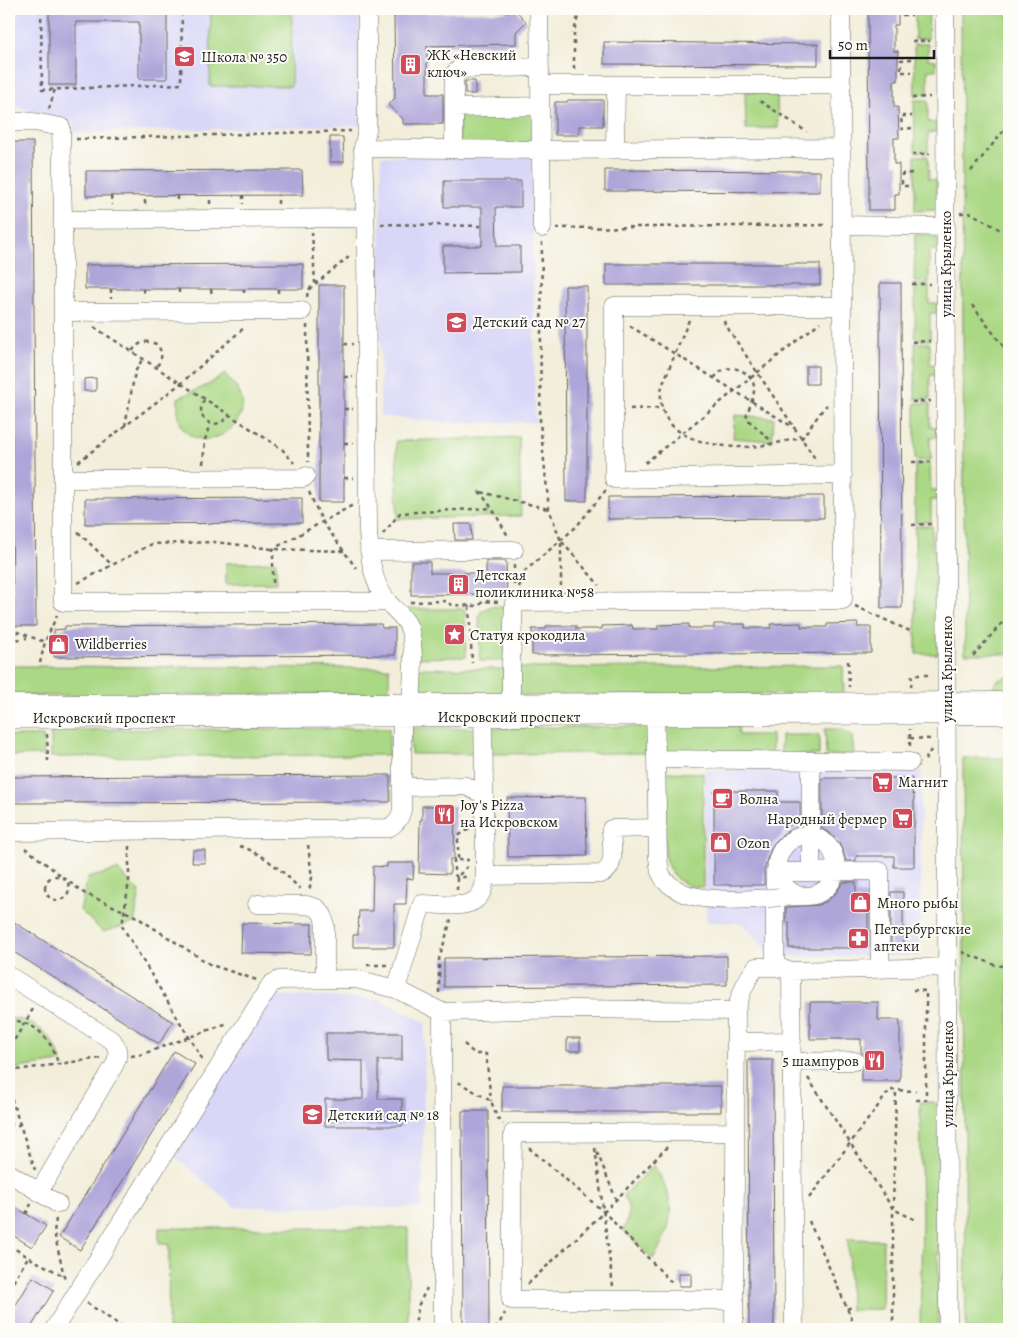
<svg xmlns="http://www.w3.org/2000/svg" width="1018" height="1338" font-family="Alegreya,serif">
<rect width="100%" height="100%" fill="#fdfcf7"/>
<filter id="ink" filterUnits="userSpaceOnUse"><feTurbulence type="fractalNoise" baseFrequency=".02" numOctaves="2"/><feDisplacementMap in="SourceGraphic" scale="10" xChannelSelector="R" yChannelSelector="G"/><feConvolveMatrix kernelMatrix="1 2 1 2 8 2 1 2 1" color-interpolation-filters="sRGB"/></filter>
<filter id="wash" filterUnits="userSpaceOnUse"><feTurbulence type="fractalNoise" baseFrequency=".0096" numOctaves="4" result="noise"/><feDisplacementMap in="SourceGraphic" scale="20" xChannelSelector="R" yChannelSelector="G"/><feGaussianBlur stdDeviation="1.12" result="paint"/><feColorMatrix in="noise" values="0 0 0 0 0 0 0 0 0 0 0 0 0 0 0 0 0 1.4 0 .05"/><feComposite in="paint" operator="in"/></filter>
<g filter="url(#wash)">
<rect width="100%" height="100%" fill="#f2eeda"/>
<path fill="#d9d7f8" d="M10 9H359L361 125 74 133V123L11 105Z
M381 156H532L535 422 447 423 380 416Z
M921 767 920 956H773L741 923 706 922 705 769Z
M271 995 379 999 425 1022 422 1208 235 1207 175 1157Z"/>
<path fill="#abd885" stroke="#647a50" d="M211 9H292L291 86H210Z
M915 9H929L928 39H915Z
M961 9H1009V654H965Z
M914 44H928V59L936 60V70H928V95L915 96Z
M777 91 778 128 746 129 745 92Z
M914 100H928V122L937 123V132L928 133V152H915Z
M535 111V146L459 144V113Z
M915 156H928L929 179 937 180V210L915 211Z
M915 234 930 235 937 238V250H929V282H914Z
M915 285H929V303H937V313H930V340L915 339Z
M915 343H930V364L937 365V375H930V399H915Z
M225 374C231 381 240 390 242 400 247 429 202 455 183 428 177 420 178 408 178 398L208 385Z
M915 403H930V427H937V437L930 438 931 460H915Z
M735 415 774 418 772 441 733 438Z
M519 437 521 516 398 519 396 441Z
M930 463 931 490H937V500H931V522L915 523V464Z
M915 526H932V551H938V654H916Z
M276 562 277 583 226 584V563Z
M491 606 502 607 505 612V661H480L479 618 481 611Z
M406 609H465L466 657 415 658Z
M9 666 389 668V694L9 696Z
M843 666 844 694 517 696 516 668Z
M416 668 505 669V696L417 695Z
M1009 676V692C1003 692 995 695 993 688L996 681Z
M649 726 650 753 491 754 490 728Z
M663 726H738L739 735H772V755L667 752 664 746Z
M389 728V755L51 757V730Z
M410 728H478V754H411Z
M825 729H841L852 736 854 755H826Z
M781 735H819V755H781Z
M9 736H43L44 755 9 756Z
M963 758H1009V1329H966Z
M663 772 703 773V887C682 887 670 877 665 857Z
M118 870 140 892 134 923 103 932 80 910 88 878Z
M9 1018C35 1019 55 1037 61 1062L10 1069Z
M920 1102H934L939 1106 938 1329H920L922 1219Z
M654 1165C676 1203 676 1221 653 1259L623 1230C630 1217 630 1208 623 1195Z
M159 1228H408V1329H168L169 1244H159Z
M848 1239 883 1240 882 1309 850 1310Z"/>
<g id="blocks">
<path fill="#aea5d9" d="M49 9H167V79H139V22H76V85H49Z
M512 9H515L526 22 516 32V44L427 46V94H443V124H403V119L388 105 395 98 394 13 506 12Z
M868 9H898V25H894V51H898V81H894V107H898L899 138H894V164H899V194H895V210H869Z
M604 42 818 44V65L604 64Z
M465 81H475V94H465Z
M568 100H603V126H579V135H555V102H567Z
M330 137H343L344 162H330Z
M10 142H33L36 626H13Z
M302 170 303 195 86 196V171Z
M605 170 820 171V192L605 191Z
M444 181H521V207H496L497 246H520V272L443 273V246H482V207H444Z
M303 264V289H85V265Z
M606 264H820V285H606Z
M880 283H901L902 608H881Z
M319 285H344V502H319Z
M565 286H587V501H566Z
M806 366H818V384H806Z
M96 378V391H84V379Z
M824 496V518L608 519V497Z
M302 498V523L85 524V499Z
M454 524H471L472 540H455Z
M486 561H506L507 594 411 595V562H430V573H486Z
M801 623V627H827V624L858 623 857 627H871V653L532 655V629H546V626H576V629H602V626L632 625 633 629H658V625L689 624V628H714V624H745V628H771V624Z
M381 624 382 628H395V655L54 657V630L65 629V626Z
M390 775V802L9 803V777Z
M822 778H912V794H914V867H894V856H856V861H846L843 851 838 841 831 834 822 829Z
M714 791H778V802H800V826L784 833 773 844 767 859 764 872V885H714Z
M586 797 587 856 508 857 507 798Z
M422 806H455L454 859H450V874L419 873 420 820H422Z
M193 850H205V863H192Z
M387 863H414L413 879 407 878 406 904H394V947H353V935H358L359 911H372L373 866 387 867Z
M843 882H856V894L868 895V948H789V922H786V907L818 905 827 901 835 894Z
M891 892H903V946H891Z
M9 919 173 1022 159 1044 9 949Z
M242 923 312 924 311 954 241 953Z
M727 956V985L444 987V958Z
M810 1002H878V1020H900V1081H861V1070L864 1067 866 1061 864 1056 861 1052V1039H810Z
M326 1033H402V1060H378V1099H402V1126H325V1099H363V1061L326 1060Z
M567 1038H580V1051H567Z
M174 1051 195 1064 80 1250 59 1237Z
M748 1060H773L774 1329H749Z
M502 1086H721V1112H502Z
M462 1111H488L489 1328H463Z
M9 1203 46 1226 32 1247 9 1233Z
M679 1273H691V1286H679Z
M33 1277 54 1290 30 1329H9V1316Z"/>
</g>
</g>
<g filter="url(#ink)">
<use href="#blocks" fill-opacity="0" stroke="#67665e" stroke-width="1"/>
<g fill="none" stroke-linecap="round" stroke-linejoin="round">
<defs>
<path id="minor" d="M367 9V130L363 148 366 244 368 532C370 557 371 580 387 601 395 611 407 618 410 631 416 653 411 691 411 715
M539 9 542 228
M945 9 948 1329
M540 85H842
M454 108 540 106
M9 122H34L61 127 63 220V602H388
M363 148 540 150 842 148
M454 149V74L459 69 540 67
M615 149 616 85
M63 220 365 218
M842 225 946 227
M842 306H614V479L843 475
M63 312 302 311
M63 479 304 478 306 476
M369 551 514 550
M9 704 1009 701
M483 705 485 876 600 874C618 869 611 844 611 829L658 828
M655 706 658 858 660 872 665 881
M511 717V663L514 602 843 600 841 9
M9 719 1009 715
M657 759 910 762
M403 787 466 786 476 791H484
M9 835 14 832 388 828C396 824 400 819 402 810V707
M811 872V761
M780 897C790 896 806 897 814 895 838 888 843 857 824 842 791 816 752 874 797 895
M257 904 307 905 317 908 323 915 325 925V978
M775 967V872L880 871V968
M9 976 113 1041C118 1049 119 1055 115 1064L39 1192
M396 989 422 904C450 904 484 915 485 876
M736 1011C740 994 745 981 756 967H775L784 969
M442 1012 443 1329
M736 1042 792 1041
M792 1062 855 1061
M9 1173 58 1204
M734 1300H511L513 1133 735 1132
M54 1329 271 984 279 980 356 979 396 989 442 1012 572 1009 736 1011 734 1329
M794 1329 791 971 948 967"/>
</defs>
<use href="#minor" stroke="#67665e" stroke-width="19"/>
<path stroke="#67665e" stroke-width="2.5" stroke-dasharray="4 4" stroke-linecap="butt" d="M41 9 42 90 181 84 182 9
M580 9H636
M900 9V15H912
M912 41H930
M912 59 901 60V72H912
M574 69V31L580 9
M912 98 930 97
M760 101 807 132
M49 109 55 89
M912 128 902 129 901 116H912
M76 139 351 131
M912 154H930
M971 171 1009 124
M912 173 902 174V186H912
M243 195V204
M111 196 112 205
M177 196V204
M145 204V196
M210 204V196
M278 204V195
M960 213H971L1009 235
M381 224 482 226
M556 228 828 225
M312 232 315 283
M542 242 540 422 549 509 561 541V586
M912 284H930
M111 289V298
M143 289 144 297
M179 289V297
M211 289 212 297
M244 289V297
M278 289V297
M307 297 308 290 350 256
M972 305 1009 354
M689 320 662 386C652 435 706 447 744 447 763 447 783 441 802 438L823 409 827 405
M724 321 725 324 816 460
M307 325 308 462
M630 326 796 429
M94 327 282 449 294 463
M912 342 930 341
M344 344H353
M132 351C139 343 145 339 156 344 163 351 163 358 157 366
M344 377H353
M714 378C717 375 720 372 723 370 737 364 756 375 754 391 753 400 748 410 746 418L769 439V444
M204 400C193 419 216 434 229 415
M912 402 931 401
M344 409H353
M630 409 661 408
M125 426 135 372 143 358
M344 443H353
M78 462 180 384 245 327
M912 462H931
M645 463 820 322
M203 464 205 440 210 423
M344 478H353
M479 491 492 508 508 536
M309 492 322 521 356 568
M481 492 548 509
M912 525 931 524
M78 532 112 565
M383 534 400 513 492 508
M562 542 599 585
M514 565V587
M78 583 152 544 215 542 273 549 344 551
M273 583V549L353 505
M519 587 525 571 576 527 606 490
M410 602 447 601 451 605 479 606 483 601 498 602
M469 606 472 663
M855 606 912 632
M9 629 45 642
M9 641 27 638
M973 656 1009 615
M848 661 849 687
M40 663 45 642 57 615
M911 687 912 675H931
M47 734 48 761
M910 738 931 739
M910 746V729
M925 760 931 750
M469 829 458 836V860H454V874L457 877H470
M308 845 312 878 309 891
M129 846V881L122 926 204 1062
M240 846C263 854 283 871 300 889
M25 848 84 893 135 916 211 965 257 980
M458 860H469
M45 888a12 12 0 1 1 24 0a12 12 0 1 1-24 0Z
M457 890V877L470 864
M962 952 998 966 1009 965
M367 965H389
M913 990 926 991V1100H916
M439 993V959L451 920
M9 1020C35 1021 52 1039 58 1064
M464 1044 475 1054H486L491 1101
M9 1045 12 1044 33 1009
M131 1056 140 1055 228 1023
M9 1071 101 1058
M808 1078 893 1209 918 1221
M458 1082 491 1101 497 1117 503 1124
M9 1091 35 1170
M9 1125H20
M529 1148 604 1212 674 1285
M595 1148 613 1286
M597 1152 616 1199
M809 1198 890 1090 916 1091
M26 1214 31 1204
M56 1219 54 1232 64 1276 67 1281
M809 1221 856 1329
M9 1245 28 1257 64 1276
M528 1284 604 1212 667 1147
M9 1289 28 1257
M87 1303 125 1329
M847 1309 854 1306
M414 1329 419 1304 427 1288
M496 1329 505 1313
M893 1329V1209L896 1090"/>
<use href="#minor" stroke="#fff" stroke-width="18"/>
<defs>
<path id="minor-bridge" d="M665 881C670 885 675 889 681 892 705 903 754 900 780 897"/>
</defs>
<use href="#minor-bridge" stroke="#67665e" stroke-width="19" stroke-linecap="butt"/>
<use href="#minor-bridge" stroke="#fff" stroke-width="18"/>
</g>
</g>
<defs>
<symbol id="school-square" viewBox="-11 -11 22 22"><rect x="-9" y="-9" width="18" height="18" rx="4" fill="#d1495b" stroke="#fdfcf7"/><path d="M0-5L7-2L0 1L-7-2ZM-4 1L0 2.5L4 1V4Q0 6-4 4Z" fill="#fff"/></symbol>
<symbol id="building-square" viewBox="-11 -11 22 22"><rect x="-9" y="-9" width="18" height="18" rx="4" fill="#d1495b" stroke="#fdfcf7"/><path d="M-4-6H4V6H1V3H-1V6H-4ZM-2.5-4.3h1.7v1.8h-1.7ZM.8-4.3h1.7v1.8H.8ZM-2.5-1h1.7V.8h-1.7ZM.8-1h1.7V.8H.8Z" fill="#fff"/></symbol>
<symbol id="sight-square" viewBox="-11 -11 22 22"><rect x="-9" y="-9" width="18" height="18" rx="4" fill="#d1495b" stroke="#fdfcf7"/><path d="M0-6L1.8-2.2L6-1.7L2.9 1.2L3.7 5.4L0 3.3L-3.7 5.4L-2.9 1.2L-6-1.7L-1.8-2.2Z" fill="#fff"/></symbol>
<symbol id="shop-square" viewBox="-11 -11 22 22"><rect x="-9" y="-9" width="18" height="18" rx="4" fill="#d1495b" stroke="#fdfcf7"/><path d="M-5-2.5h2.3a2.7 3.5 0 0 1 5.4 0H5L5.5 6h-11ZM-1.5-2.5h3a1.5 2.3 0 0 0-3 0Z" fill="#fff"/></symbol>
<symbol id="supermarket-square" viewBox="-11 -11 22 22"><rect x="-9" y="-9" width="18" height="18" rx="4" fill="#d1495b" stroke="#fdfcf7"/><path d="M-6-5.5h2.5l.6 2H6L4.5 2H-2.5L-4.4-4H-6ZM-1.5 3.2a1.3 1.3 0 1 0 .1 0ZM3 3.2a1.3 1.3 0 1 0 .1 0Z" fill="#fff"/></symbol>
<symbol id="cafe-square" viewBox="-11 -11 22 22"><rect x="-9" y="-9" width="18" height="18" rx="4" fill="#d1495b" stroke="#fdfcf7"/><path d="M-5.5-4.5H6V0H3Q3 3.5 0 3.5H-2.5Q-5.5 3.5-5.5 0ZM3-3.2v2h1.7v-2ZM-6 4.5H4V6H-6Z" fill="#fff"/></symbol>
<symbol id="restaurant-square" viewBox="-11 -11 22 22"><rect x="-9" y="-9" width="18" height="18" rx="4" fill="#d1495b" stroke="#fdfcf7"/><path d="M-5-6h1v4h1v-4h1v4h1v-4h1v5L-1.5 .5V6h-2V.5L-5-1ZM5-6V6H3V1.5H1.5Q1.5-4 5-6Z" fill="#fff"/></symbol>
<symbol id="pharmacy-square" viewBox="-11 -11 22 22"><rect x="-9" y="-9" width="18" height="18" rx="4" fill="#d1495b" stroke="#fdfcf7"/><path d="M-2-6h4v4h4v4h-4v4h-4v-4h-4v-4h4Z" fill="#fff"/></symbol>
</defs>
<g fill-rule="evenodd">
<use href="#school-square" x="172" y="44" width="25" height="25"/>
<use href="#building-square" x="398" y="52" width="25" height="25"/>
<use href="#school-square" x="444" y="310" width="25" height="25"/>
<use href="#building-square" x="446" y="572" width="25" height="25"/>
<use href="#sight-square" x="442" y="622" width="25" height="25"/>
<use href="#shop-square" x="46" y="632" width="25" height="25"/>
<use href="#supermarket-square" x="870" y="770" width="25" height="25"/>
<use href="#cafe-square" x="710" y="786" width="25" height="25"/>
<use href="#restaurant-square" x="432" y="802" width="25" height="25"/>
<use href="#supermarket-square" x="890" y="806" width="25" height="25"/>
<use href="#shop-square" x="708" y="830" width="25" height="25"/>
<use href="#shop-square" x="848" y="890" width="25" height="25"/>
<use href="#pharmacy-square" x="846" y="926" width="25" height="25"/>
<use href="#restaurant-square" x="862" y="1048" width="25" height="25"/>
<use href="#school-square" x="300" y="1102" width="25" height="25"/>
</g>
<g text-anchor="middle" dominant-baseline="central" stroke-width="4" stroke-linejoin="round" paint-order="stroke">
<g font-size="15" fill="#1c1c1c" stroke="#fdfcf7" text-anchor="start">
<text x="427" y="55">ЖК «Невский<tspan x="427" dy="17">ключ»</tspan></text>
<text x="201" y="57">Школа № 350</text>
<text x="473" y="322">Детский сад № 27</text>
<text x="475" y="575">Детская<tspan x="475" dy="17">поликлиника №58</tspan></text>
<text x="470" y="635">Статуя крокодила</text>
<text x="75" y="644">Wildberries</text>
<text x="898" y="782">Магнит</text>
<text x="739" y="799">Волна</text>
<text x="460" y="805">Joy's Pizza<tspan x="460" dy="17">на Искровском</tspan></text>
<text x="887" y="819" text-anchor="end">Народный фермер</text>
<text x="737" y="843">Ozon</text>
<text x="877" y="903">Много рыбы</text>
<text x="874" y="929">Петербургские<tspan x="874" dy="17">аптеки</tspan></text>
<text x="859" y="1061" text-anchor="end">5 шампуров</text>
<text x="328" y="1115">Детский сад № 18</text>
</g>
<g font-size="15" fill="#1c1c1c" stroke="#fdfcf7">
<text transform="translate(946 264) rotate(-90)">улица Крыленко</text>
<text transform="translate(947 669) rotate(-90)">улица Крыленко</text>
<text x="509" y="717">Искровский проспект</text>
<text x="104" y="718">Искровский проспект</text>
<text transform="translate(948 1074) rotate(-90)">улица Крыленко</text>
</g>
</g>
<rect width="1018" height="1338" fill="none" stroke="#fdfcf7" stroke-width="30"/>
<path d="M830 50v8h104v-8" fill="none" stroke="#1c1c1c" stroke-width="2.5"/>
<text x="838" y="50" font-size="15" fill="#1c1c1c" stroke="#fdfcf7" stroke-width="4" paint-order="stroke">50 m</text>
</svg>
